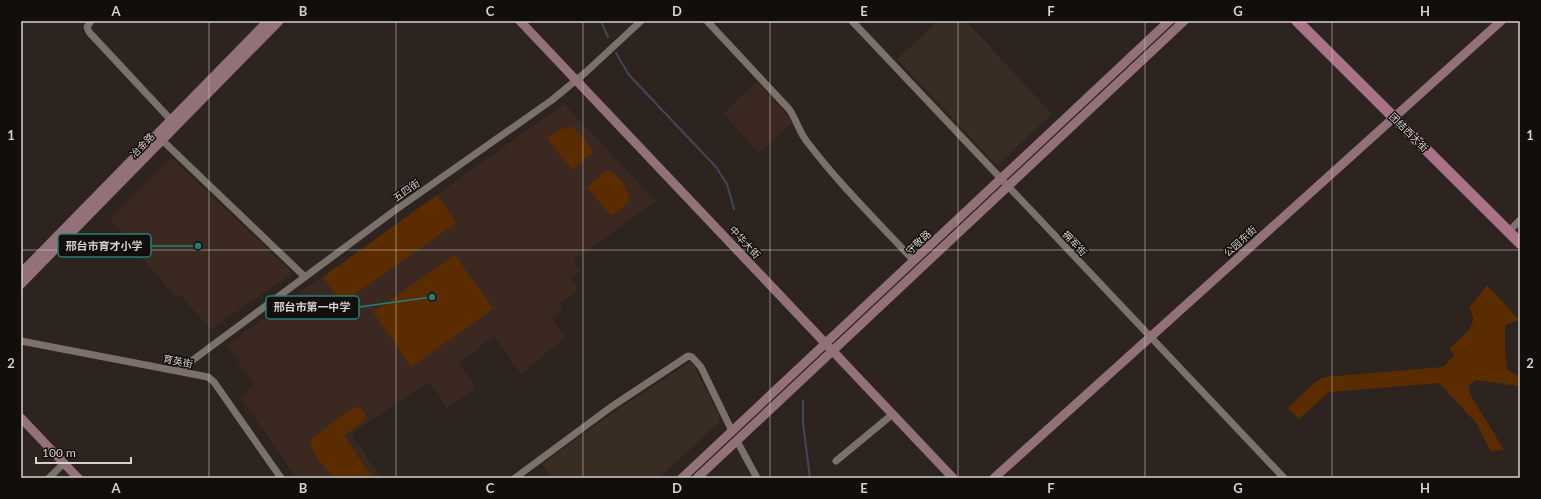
<svg xmlns="http://www.w3.org/2000/svg" width="1541" height="499" font-family="Lato,'Noto Sans SC',sans-serif">
<rect width="100%" height="100%" fill="#2d241f"/>
<path fill="#392c22" d="M938 21H966L1052 114 997 165 897 59Z
M690 362 694 366 719 415V422L659 478H551L542 464 618 409Z"/>
<path fill="#3b2921" d="M757 82 793 122 759 153 723 114Z
M564 104 656 201 573 261 580 271 570 278 578 290 559 304 563 309 552 319 566 337 521 374 494 336 459 363 476 388 447 408 430 382 393 405 351 434 381 478H297L240 397 254 385 227 345Z
M171 158 293 273 211 329 179 294 175 297 110 219Z"/>
<path fill="#5b2c00" d="M571 126 585 140 593 152 572 170 547 138 560 130Z
M608 169 623 182 630 199 623 207 611 216 587 187Z
M437 195 456 223 342 303 323 277Z
M455 255 493 309 411 367 373 312Z
M1487 285 1519 320 1505 325V350L1507 370 1519 376 1520 385 1517 386 1476 380C1466 386 1468 389 1473 399L1504 450 1490 451 1477 424 1439 383 1329 392 1299 419 1288 408 1315 382 1324 377 1443 367 1455 355 1449 349C1457 342 1475 328 1473 317 1472 314 1470 310 1469 308Z
M354 407 361 408 366 417 365 420 344 436 373 478H333C327 470 309 449 310 440Z"/>
<g fill="none" stroke-linecap="round" stroke-linejoin="round">
<path stroke="#404858" stroke-width="2" d="M601 21 608 37
M616 53 629 75 716 167 727 184 734 209
M803 401V424L810 478"/>
<path stroke="#7b716a" stroke-width="7" d="M91 21 87 27 89 32 171 120
M707 21 789 109C797 120 799 133 808 143 840 185 878 222 914 261
M852 21 1284 478
M162 140 305 277
M1513 227 1520 220
M21 341 208 377 214 382 281 478
M178 371 394 211 552 100 586 72 641 21
M737 441 757 478
M836 461 888 418
M49 478 60 467
M515 478 611 407 688 356 692 357 701 367 732 431"/>
<path stroke="#927178" stroke-width="9" d="M520 21 953 478
M21 273 268 21
M21 284 279 21
M21 418 78 478
M682 478 1169 21
M697 478 1184 21
M994 478 1501 21"/>
<path stroke="#aa7286" stroke-width="11" d="M1297 21 1520 243"/>
</g>
<path fill="none" stroke="#d6d1cd" stroke-width="1" stroke-opacity="0.55" d="M209 21V478M396 21V478M583 21V478M770 21V478M958 21V478M1145 21V478M1332 21V478M21 250H1520"/>
<g text-anchor="middle" dominant-baseline="central" stroke-width="3" stroke-linejoin="round" paint-order="stroke">
<g font-size="10" fill="#d6d1cd" stroke="#120e0c">
<text transform="translate(1409 132) rotate(45)">团结西大街</text>
<text transform="translate(142 145) rotate(-46)">冶金路</text>
<text transform="translate(406 190) rotate(-35)">五四街</text>
<text transform="translate(1240 241) rotate(-42)">公园东街</text>
<text transform="translate(745 242) rotate(47)">中华大街</text>
<text transform="translate(918 242) rotate(-43)">守敬路</text>
<text transform="translate(1075 243) rotate(47)">拥军街</text>
<text transform="translate(178 361) rotate(11)">育英街</text>
</g>
</g>
<path fill="none" stroke="#237f78" stroke-width="1.5" d="M198 246L151 246M432 297L359 307"/>
<g fill="#237f78" stroke="#120e0c" stroke-width="1.5">
<circle cx="198" cy="246" r="4"/>
<circle cx="432" cy="297" r="4"/>
</g>
<g fill="#120e0c" stroke="#237f78" stroke-width="1.5">
<rect x="58" y="234" width="93" height="23" rx="4"/>
<rect x="266" y="296" width="93" height="23" rx="4"/>
</g>
<g font-size="11" text-anchor="middle" font-weight="bold" fill="#d6d1cd">
<text x="104" y="250">邢台市育才小学</text>
<text x="312" y="311">邢台市第一中学</text>
</g>
<rect width="1541" height="499" fill="none" stroke="#120e0c" stroke-width="44"/>
<path d="M36 457v6h95v-6" fill="none" stroke="#d6d1cd" stroke-width="2"/>
<text x="42" y="457" font-size="12" fill="#d6d1cd" stroke="#120e0c" stroke-width="3" paint-order="stroke">100 m</text>
<rect x="22" y="22" width="1497" height="455" fill="none" stroke="#d6d1cd" stroke-width="1.5"/>
<g font-size="13" text-anchor="middle" font-weight="bold" fill="#d6d1cd">
<text x="116" y="16">A</text>
<text x="303" y="16">B</text>
<text x="490" y="16">C</text>
<text x="677" y="16">D</text>
<text x="864" y="16">E</text>
<text x="1051" y="16">F</text>
<text x="1238" y="16">G</text>
<text x="1425" y="16">H</text>
<text x="11" y="140">1</text>
<text x="1530" y="140">1</text>
<text x="11" y="368">2</text>
<text x="1530" y="368">2</text>
<text x="116" y="493">A</text>
<text x="303" y="493">B</text>
<text x="490" y="493">C</text>
<text x="677" y="493">D</text>
<text x="864" y="493">E</text>
<text x="1051" y="493">F</text>
<text x="1238" y="493">G</text>
<text x="1425" y="493">H</text>
</g>
</svg>
